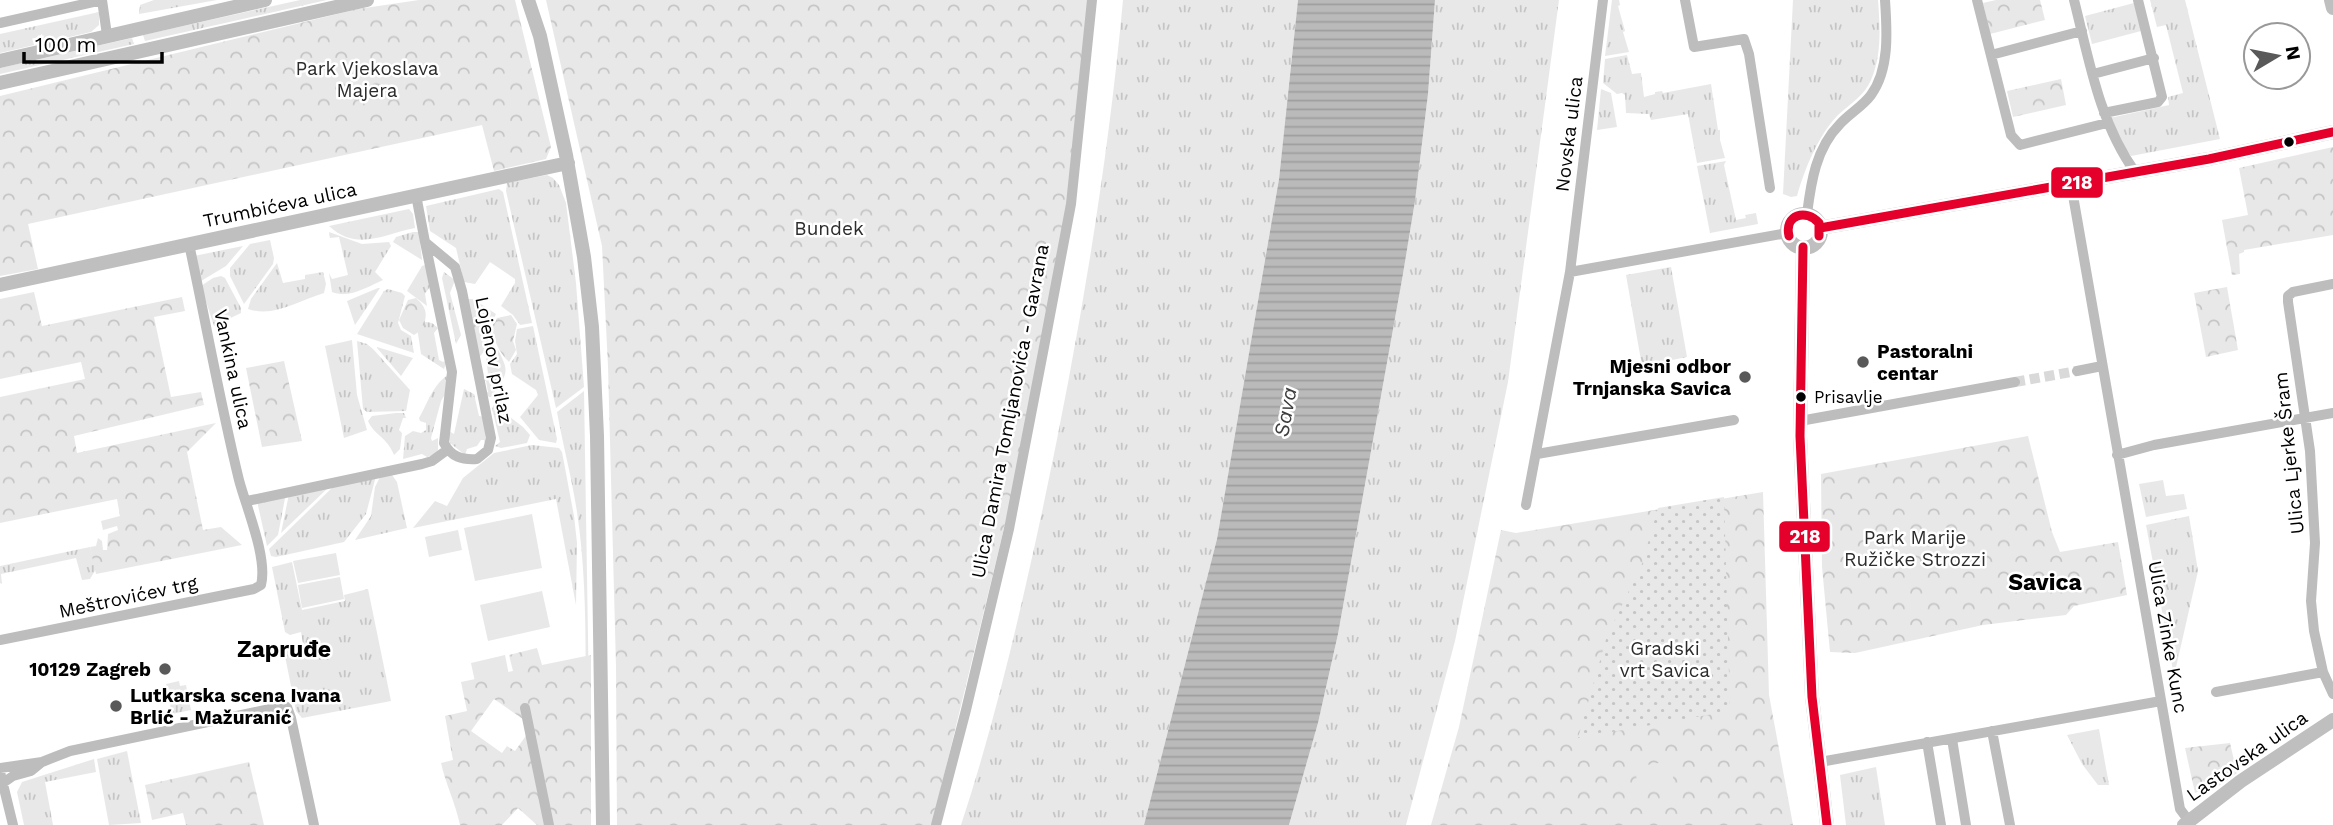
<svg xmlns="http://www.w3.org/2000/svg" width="2333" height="825" font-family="'Work Sans',sans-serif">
<defs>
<pattern id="grass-tufts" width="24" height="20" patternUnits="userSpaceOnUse" patternTransform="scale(1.75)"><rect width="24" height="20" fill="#e8e8e8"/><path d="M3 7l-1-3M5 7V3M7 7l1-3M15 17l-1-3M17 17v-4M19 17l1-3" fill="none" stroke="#c5c5c5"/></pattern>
<pattern id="forest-crowns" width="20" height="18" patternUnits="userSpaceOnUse" patternTransform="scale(1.75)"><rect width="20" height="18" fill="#e8e8e8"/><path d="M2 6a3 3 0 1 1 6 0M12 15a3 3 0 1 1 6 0" fill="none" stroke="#c5c5c5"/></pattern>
<pattern id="garden-dots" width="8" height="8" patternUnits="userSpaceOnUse" patternTransform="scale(1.75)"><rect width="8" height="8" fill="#e8e8e8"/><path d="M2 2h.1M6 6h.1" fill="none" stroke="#c5c5c5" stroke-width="1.8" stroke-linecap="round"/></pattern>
<pattern id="water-rules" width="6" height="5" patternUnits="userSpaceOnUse" patternTransform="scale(1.75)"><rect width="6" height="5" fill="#bababa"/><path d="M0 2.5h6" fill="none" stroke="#9e9e9e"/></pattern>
</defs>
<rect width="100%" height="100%" fill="#fff"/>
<path fill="url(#grass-tufts)" d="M154 0H217L139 14 140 5Z
M300 0H327L145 41 143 35Z
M1123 0H1298L1279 179 1217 539 1144 825H961C995 722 1019 618 1042 512 1078 343 1107 173 1123 0Z
M1435 0H1559L1508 382 1455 641 1406 825H1289L1318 723 1338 634 1403 274 1415 201 1428 94Z
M1612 0H1619L1620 5 1618 6 1625 31 1623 32 1629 52 1605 56Z
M1793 0H1878C1880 26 1882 55 1871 80 1865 95 1850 104 1838 115 1818 136 1805 168 1797 196L1791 197 1783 194Z
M2150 0H2185L2220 139 2131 156 2124 148 2110 118 2169 105 2168 97 2183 93 2166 25 2157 27Z
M2134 3 2141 31 2092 44 2085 16Z
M99 12V25L91 32 0 53V34Z
M132 38 134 44 0 74V68Z
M1627 55 1632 74 1641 73 1644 97 1655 94V92L1662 91 1663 93 1711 84 1718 130H1720V140L1725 158 1697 163 1688 114 1651 120 1649 114 1626 113 1625 95 1622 93 1617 94 1603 83 1605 59Z
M1601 89 1611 93 1617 127 1597 130Z
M1726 161 1724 165 1736 220 1746 218 1745 215 1756 213 1758 224 1710 233 1697 166Z
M547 175 553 178 559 185 566 203 576 283 584 387 556 408 506 191 507 183Z
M499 189 503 192 532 323 520 325 513 315 501 306 515 283V279L490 262 475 284 464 282 456 248 430 231 426 206Z
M409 209 413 214 415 228C384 234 357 252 329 226Z
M329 232 362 244 389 242 391 246 375 272 383 280C367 287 349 299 332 292L329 273 332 279 348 275 339 237 330 238Z
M413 232H419L422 260 393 242 396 237Z
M270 240 274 258 273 264 244 304 230 276V268L250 244Z
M243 246 226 266 201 281 194 256Z
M277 263 283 283 305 279V275L323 272 326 284 324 293C300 300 274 318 248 309L251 299Z
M425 265 431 285 425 294 427 306 407 291 422 266Z
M1671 267 1687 357 1642 366 1626 275Z
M444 272 455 280 450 293 461 335 456 344 442 278Z
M221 276 225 278 241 308V313L214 326 201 286 213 278Z
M378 288H380L355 325 347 301Z
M388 289 402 293 405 296 398 323 401 330 411 336 414 353 357 334 384 291Z
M466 299H473L496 314 491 324 493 339 479 358Z
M426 322 432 323 438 328 434 333 439 360 443 362 447 360 444 369 421 354 417 327 421 323Z
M533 326 557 439 556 443 539 440 520 417 538 395 536 390 512 374 510 364 517 354 515 341 517 329Z
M352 340 357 395 367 430 344 438 325 346Z
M357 341 367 344 373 349 410 390 406 411 367 412 363 409Z
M377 347 413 358 401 376 377 348Z
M497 348C511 374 507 373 491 397H489L485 393 488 392 486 381 483 382 488 373 486 359Z
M450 374 449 388 441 401 431 438 432 441 438 438V450L434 456 427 457 422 454 403 459 405 436 413 431 421 433 426 430V423L420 421 419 418C428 403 433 383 450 374Z
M464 389 474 394 479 416 485 417 486 447 484 440H481L477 446 467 449 465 455 450 443 447 430 454 434Z
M584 391 590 760H585C585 680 589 591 577 512 572 479 563 445 557 412Z
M494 405 523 427 530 435 527 443 501 448 495 446 500 442 492 408Z
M396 413H404L406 418H403L399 430 402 433 400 449 394 455C387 437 374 435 368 421L372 416Z
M532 445 559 448 562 452 574 516 577 543 576 605 556 499 413 528 435 501 447 506 463 478 494 453Z
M392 475 397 482 407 528 355 540 371 516 375 487 380 477Z
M376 476 366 514 344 542 276 557 271 556 269 549 336 484Z
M2163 480 2166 496 2184 494 2187 509 2146 517 2139 484Z
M331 485 281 533 289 494Z
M286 493 278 535 267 546 257 501Z
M2189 516 2198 571 2174 676 2146 525Z
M90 547 96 569 90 579 82 580 76 558 1 574 2 584 0 583V566Z
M292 562 302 610 345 601 344 595 368 589 391 701 302 718 296 711 284 651 291 650 292 647 303 644 301 632 290 635 285 632 272 567Z
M179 681 180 686 186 685 191 710 172 714 166 684Z
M2099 729 2109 785H2098L2082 764 2067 735Z
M127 751 141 823 109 825 97 759Z
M94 759 96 772 45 782 53 825H24L17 792 22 782Z
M1876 767 1885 825H1846L1840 775Z"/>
<path fill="url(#forest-crowns)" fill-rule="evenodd" d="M419 0H515L551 147 546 159 494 171 482 125 28 224 38 269 0 276V96L358 9Z
M546 0H1089L1071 192 1024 446 932 825H617L616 666 608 366 602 246Z
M1996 0H2040L2045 20 1990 34 1983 3Z
M2061 79 2066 105 2013 117 2007 91Z
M2333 147V235L2244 250V252L2239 254 2240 274 2232 275 2222 220 2248 215 2239 168Z
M2227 287 2238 350 2206 357 2194 293Z
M34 292 42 326 182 297 185 311 154 317 171 397 201 392 204 405 74 436 77 453 216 423 187 452 203 530 221 527 242 545 96 574 90 547 96 546 98 538 102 541 103 550H107L108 534 118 530 117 526 103 530 101 521 120 516 117 499 0 523V397L85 379 81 362 0 379V299Z
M416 298C428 309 427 314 423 329L414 335 403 328 399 320 408 300Z
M511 315 517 324 513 341 516 350 509 362C498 351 494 341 492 326L497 318Z
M284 361 302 441 262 447 246 368Z
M2028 436 2052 532 2060 552 2118 542 2127 595 2074 606 2066 615 1983 625 1855 653 1830 652 1822 567 1821 474Z
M1763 492 1769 695 1793 825H1431L1459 727 1501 530 1516 533Z
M537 648 542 665 591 655V825H537L518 808 502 825H460C455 802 446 785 441 763L453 760 445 716 467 711 461 682 513 671 509 655ZM494 699 533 726 515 751 507 746 502 753 471 731Z
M2230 743 2237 773 2210 792 2206 788 2195 793 2185 748Z
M249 762 264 825H186L183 813 152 820 145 785Z"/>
<path fill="url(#garden-dots)" d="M1724 497 1730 711 1578 738 1607 636 1642 564 1658 508Z"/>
<path fill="#e8e8e8" d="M487 7 489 15 453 24 451 16Z
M532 514 542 568 475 581 464 528Z
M458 530 462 550 429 557 425 537Z
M336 553 340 575 298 583 293 561Z
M340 577 344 599 302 608 298 585Z
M542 591 550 627 488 641 480 605Z
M505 655 509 675 475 682 471 663Z
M1670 761 1674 782 1638 789 1635 767Z"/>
<path fill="url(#water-rules)" d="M1298 0H1435L1428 94 1415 201 1403 274 1338 634 1318 723 1289 825H1144L1217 539 1279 179Z"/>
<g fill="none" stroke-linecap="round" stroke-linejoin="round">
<path stroke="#d9d9d9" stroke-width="10" stroke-dasharray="10 5" stroke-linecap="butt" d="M2015 382 2077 371"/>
<path stroke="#bdbdbd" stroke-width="10" d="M102 0 107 35
M1685 0 1694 47 1744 39 1749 54 1770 188
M1977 0 2011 135 2020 145 2107 123
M2074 0C2089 59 2099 122 2135 172
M0 23 102 0
M1991 55 2082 31
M2093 74 2154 58
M2104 113 2158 102 2162 97 2138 0
M2071 184 2180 809 2189 821
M416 195 425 242 455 267 462 291 491 438 488 450 477 459C462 460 451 457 444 443L452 372 425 242
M1807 214C1811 182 1816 148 1840 124 1849 114 1863 106 1871 95 1890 69 1887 30 1885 0
M1570 272 1787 233
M2333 284 2293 292 2288 296V302L2310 451 2315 543 2311 601 2314 631 2323 672 2333 694
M2077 371 2102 366
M1800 421 2015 382
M1537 454 1734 420
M2117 455 2154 445 2333 413
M247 501 422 464 432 461 447 450
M1526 505 1570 272 1603 0
M0 640 254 589 261 585C268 558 246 507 239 480 220 402 206 323 189 244
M2216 692 2323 672
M525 708 549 825
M1992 731 2010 825
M1952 739 1966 825
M1927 742 1941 825
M1820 762 2161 701
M0 768 42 762
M0 772 13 825
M0 785 13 776 31 771 42 762 70 751 284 706 287 707 291 718 314 825
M936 825 966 710 1009 529 1044 347 1071 204 1092 0"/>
<path stroke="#bfbfbf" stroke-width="14" d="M528 0 540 36 566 155 584 257 592 327 597 436 603 825
M2331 0 2333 8
M0 61 265 0
M0 83 367 0
M1787 231a17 17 0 1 1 34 0a17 17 0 1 1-34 0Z
M1820 228 2209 159 2333 132
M1803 247 1800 436 1812 697 1827 825
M0 285 568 163
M2184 825 2241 781 2333 720"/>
<defs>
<path id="bus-1" d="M1820 228 2209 159 2333 132
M1789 236C1784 215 1806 208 1819 223V236
M1803 247 1800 436 1812 697 1827 825"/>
</defs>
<use href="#bus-1" stroke="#fff" stroke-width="14"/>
<use href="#bus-1" stroke="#e4002b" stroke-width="9"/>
</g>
<g fill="#000" stroke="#fff" stroke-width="2.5">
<circle cx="2289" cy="142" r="6"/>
<circle cx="1801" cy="397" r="6"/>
</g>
<g fill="#595959" stroke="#fff" stroke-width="2.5">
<circle cx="1863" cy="362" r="7"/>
<circle cx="1745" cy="377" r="7"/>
<circle cx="165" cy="669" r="7"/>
<circle cx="116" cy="706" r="7"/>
</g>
<g text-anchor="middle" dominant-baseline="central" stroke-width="5" stroke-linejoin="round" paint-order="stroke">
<g font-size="17" fill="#000" stroke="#fff" text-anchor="start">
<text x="1814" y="397">Prisavlje</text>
</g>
<g font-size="19" fill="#2c2c2c" stroke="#fff">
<text x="367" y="68">Park Vjekoslava<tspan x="367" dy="22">Majera</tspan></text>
<text x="829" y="228">Bundek</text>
<text x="1915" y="537">Park Marije<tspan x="1915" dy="22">Ružičke Strozzi</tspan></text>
<text x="1665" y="648">Gradski<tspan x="1665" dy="22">vrt Savica</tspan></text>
</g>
<g font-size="19" fill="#000" stroke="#fff">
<text transform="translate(1569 134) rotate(-83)">Novska ulica</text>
<text transform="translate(280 205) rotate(-12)">Trumbićeva ulica</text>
<text transform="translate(494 360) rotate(79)">Lojenov prilaz</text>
<text transform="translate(233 369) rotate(78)">Vankina ulica</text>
<text transform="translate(1010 411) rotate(-79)">Ulica Damira Tomljanovića - Gavrana</text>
<text transform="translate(2289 453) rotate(-96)">Ulica Ljerke Šram</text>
<text transform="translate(128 597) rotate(-12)">Meštrovićev trg</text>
<text transform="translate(2168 637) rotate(80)">Ulica Zinke Kunc</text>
<text transform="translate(2247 756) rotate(-35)">Lastovska ulica</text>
</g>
<g font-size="19" font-weight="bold" fill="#000" stroke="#fff" text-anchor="start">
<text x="1877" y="351">Pastoralni<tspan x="1877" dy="22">centar</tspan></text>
<text x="1731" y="366" text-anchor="end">Mjesni odbor<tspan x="1731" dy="22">Trnjanska Savica</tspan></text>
<text x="151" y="669" text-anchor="end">10129 Zagreb</text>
<text x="130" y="695">Lutkarska scena Ivana<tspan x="130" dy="22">Brlić - Mažuranić</tspan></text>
</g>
<g font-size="21" font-style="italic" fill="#3d3d3d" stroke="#fff">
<text transform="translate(1285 412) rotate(-80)">Sava</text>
</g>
<g font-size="23" font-weight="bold" fill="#000" stroke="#fff">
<text x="2045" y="582">Savica</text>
<text x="284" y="649">Zapruđe</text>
</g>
</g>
<g stroke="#fff" stroke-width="2.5">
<rect x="2050" y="166" width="54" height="33" rx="7" fill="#e4002b"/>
<rect x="1778" y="520" width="53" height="33" rx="7" fill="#e4002b"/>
</g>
<g font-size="19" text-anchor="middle" font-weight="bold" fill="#fff">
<text x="2077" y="189">218</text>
<text x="1805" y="543">218</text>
</g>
<g transform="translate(2277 56) rotate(80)"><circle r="33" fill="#ffffff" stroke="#999999" stroke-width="2"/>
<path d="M0-5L12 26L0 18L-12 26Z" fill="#595959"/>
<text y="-10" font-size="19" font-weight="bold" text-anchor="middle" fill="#000000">N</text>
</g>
<path d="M24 52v10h138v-10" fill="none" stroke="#000000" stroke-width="3.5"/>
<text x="35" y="52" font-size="21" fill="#000000" stroke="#ffffff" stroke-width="5" paint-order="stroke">100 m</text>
</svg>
